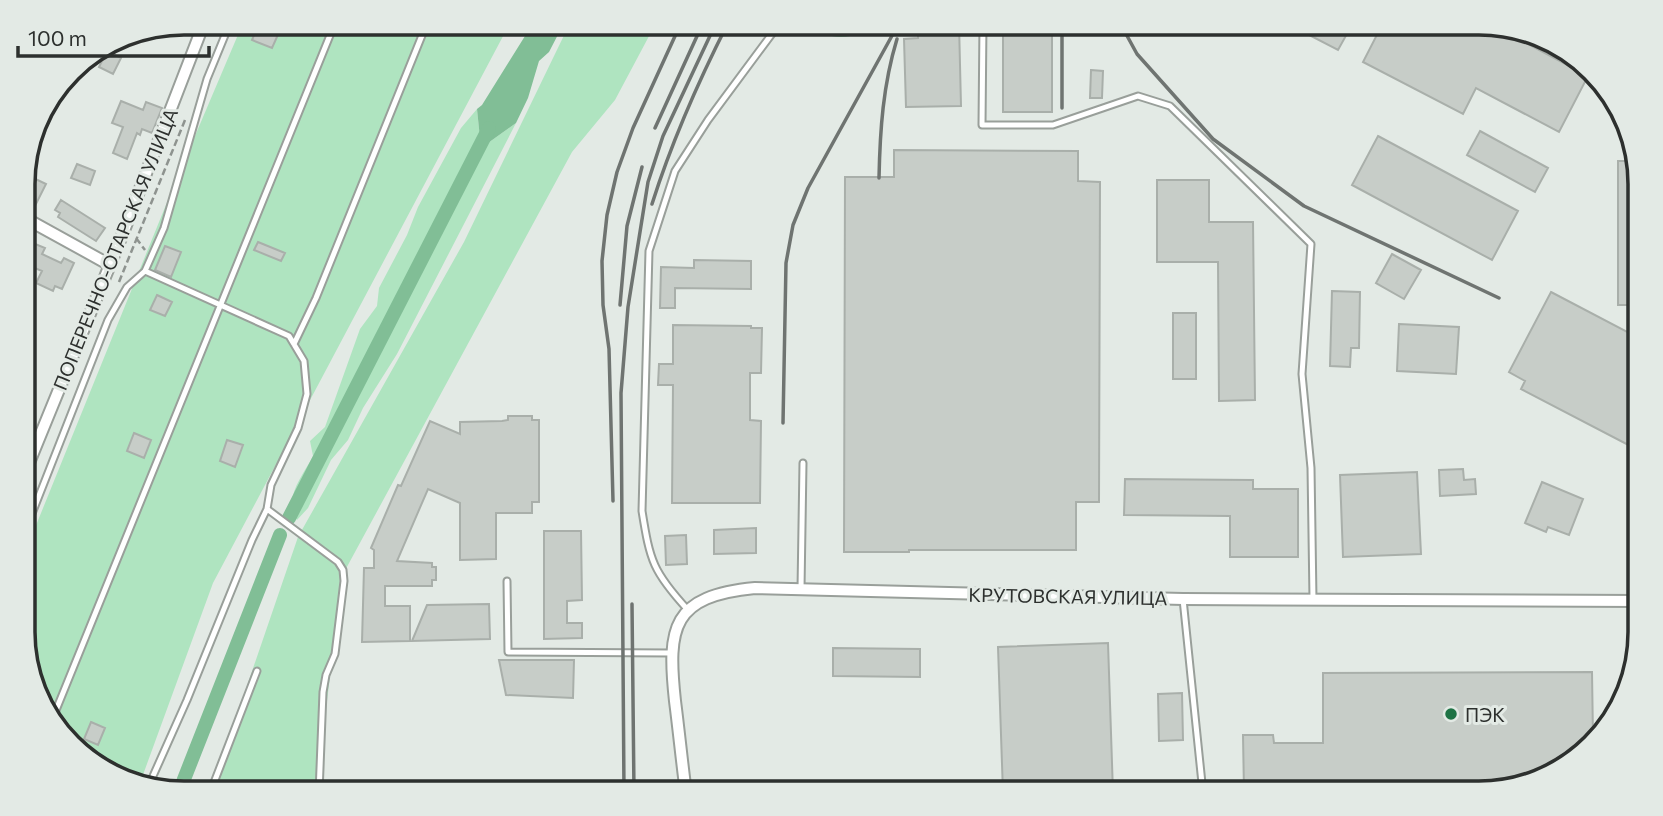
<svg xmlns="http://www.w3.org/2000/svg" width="1663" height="816" font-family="Commissioner,sans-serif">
<rect width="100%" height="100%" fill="#e3eae5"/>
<path fill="#afe4c0" d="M243 23H510L213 583 140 783 113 777 56 730 24 653V555L172 190Z
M570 23H656L615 100 572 152 342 576 316 793H208L236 718 298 537 464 242Z
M477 109 481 148 516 123 397 354 363 408 348 440 331 460 308 508 297 520C283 498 302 477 313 456L310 441 325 427 360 329 377 306 379 288 407 235 418 207 461 128Z"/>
<path fill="#8bc9a0" d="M812 23H875C858 39 828 44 812 23Z"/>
<path fill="#81be96" d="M538 23H564L549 52 539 61 528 98 516 123 481 148 477 109 482 105 525 36Z"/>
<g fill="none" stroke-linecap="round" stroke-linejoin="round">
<path stroke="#81be96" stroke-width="14" d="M289 518 489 128
M179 792 280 535"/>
</g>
<path fill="#c7cdc8" stroke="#a9afaa" stroke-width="2" d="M259 23H267L281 28 272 48 252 40Z
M918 23H959L961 106 906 107 904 39 918 38Z
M1003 23H1052V112H1003Z
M1286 23H1353L1338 50Z
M1383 23H1441L1457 31 1462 23H1479L1494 26 1588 76 1559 132 1476 88 1463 114 1363 62Z
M107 51 121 58 113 74 99 67Z
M1091 70 1103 71 1102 98H1090Z
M121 101 143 110 146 102 162 108 152 133 142 129 140 135 137 133 127 159 113 153 123 127 112 123Z
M1480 131 1548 168 1535 192 1467 155Z
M1378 136 1518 211 1492 260 1352 185Z
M894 150 1078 151V181L1100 182 1099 502H1076V550H909V552H844L845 177H894Z
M1618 161H1638L1639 164V305H1618Z
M77 164 95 171 90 185 71 178Z
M23 173 46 184 35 206 23 200Z
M1157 180H1209V222H1253L1255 400 1219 401 1218 262H1157Z
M61 200 105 228 96 241 58 217 60 213 55 210Z
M23 239 45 248 42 254 61 263 64 258 74 263 62 289 55 286 53 291 36 283 42 271 23 263Z
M258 242 285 253 281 261 254 250Z
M165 246 181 252 171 277 155 270Z
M1392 254 1421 270 1404 299 1376 283Z
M694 260 751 261V289L675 288V308H660L661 267 694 268Z
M1332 291 1360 292 1359 348H1351L1350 367 1330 366Z
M1551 292 1639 338 1640 451 1521 389 1525 381 1509 372Z
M157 295 172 302 165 316 150 310Z
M1173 313H1196V379H1173Z
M1399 324 1459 327 1456 374 1397 371Z
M673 325 751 326V328H762L761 373H750V420L761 421 760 503H672L673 385H658L659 364H673Z
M508 416H532V420H539V502H532V513H496V559L460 560V503L428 489 397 561 432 563V567H436V580H432V586H385V606H410V641L362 642 364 568H374V550L371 548 398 485 401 486 430 421 460 434V422L502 421 508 420Z
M134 433 151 440 144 458 127 451Z
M227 440 243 445 235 467 220 461Z
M1463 469 1464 480 1475 479 1476 494 1440 496 1439 470Z
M1417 472 1421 554 1343 557 1340 475Z
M1125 479 1253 480V489H1298V557H1230V516L1124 515Z
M1542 482 1583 499 1569 535 1548 527 1546 532 1525 523Z
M756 528V553L714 554V530Z
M544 531H581L582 600 567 601V623H582V638L544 639Z
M686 535 687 564 666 565 665 536Z
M489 604 490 639 412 641 427 605Z
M1108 643 1113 793H1003L998 647Z
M833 648 920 649V677L833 676Z
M499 660H574L573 698 506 695Z
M1592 672 1593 738 1569 766 1498 790 1244 792 1243 735H1273L1274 743H1323V673Z
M1182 693 1183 740 1159 741 1158 694Z
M91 722 105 728 98 745 84 739Z"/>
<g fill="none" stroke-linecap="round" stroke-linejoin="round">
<defs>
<path id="lane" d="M983 23 982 125H1053L1138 96 1170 106 1311 244 1302 374 1311 468 1313 599
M1608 95 1614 99
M145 271 289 336 304 361 307 394 298 428 271 485 267 509 338 562 343 570 344 581 335 654 326 675 323 692 319 793
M294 344 316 298 427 23
M24 534 108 320 127 287 145 271 164 228 207 79 230 23
M507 581 508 652 671 653
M801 589 803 463
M1183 599 1203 793
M688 610C653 572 650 561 642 511L649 251 675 171 708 120 780 23
M52 720 335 23
M149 785 187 700 252 540 267 509
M210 793 257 671"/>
<path id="street" d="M23 217 110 265
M24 475 123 233 204 23
M686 793C682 763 679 732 675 701 667 627 672 596 755 588L1183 599 1640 601"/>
</defs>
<use href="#lane" stroke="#999f9a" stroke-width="9"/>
<use href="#street" stroke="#999f9a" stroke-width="14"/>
<path stroke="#8e938f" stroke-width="2.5" stroke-dasharray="7 3.5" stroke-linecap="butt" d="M136 238 145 250
M119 282 185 120"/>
<use href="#lane" stroke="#fff" stroke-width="5"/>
<use href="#street" stroke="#fff" stroke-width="10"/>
<path stroke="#6f7471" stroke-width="3.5" d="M1062 23V108
M1120 23 1137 54 1213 139 1304 206 1499 298
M655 128 703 23
M879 178C880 130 883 85 897 39
M652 204C672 141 698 82 728 23
M620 305 627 226 642 167
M783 423 786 263 793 225 808 188 899 23
M613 501 609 349 603 305 602 261 607 215 617 172 633 128 681 23
M632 604 634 793
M624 793 621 393 628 307 648 182 663 136 716 23"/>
</g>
<circle fill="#1e7345" stroke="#e3eae5" stroke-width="2.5" cx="1451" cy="714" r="7"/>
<g text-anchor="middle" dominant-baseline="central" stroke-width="6" stroke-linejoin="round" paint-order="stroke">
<g font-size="19" fill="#2d302e" stroke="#e3eae5">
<text transform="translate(115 249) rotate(-68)">ПОПЕРЕЧНО-ОТАРСКАЯ УЛИЦА</text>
<text transform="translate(1068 596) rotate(1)">КРУТОВСКАЯ УЛИЦА</text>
</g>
<g font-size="19" fill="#2d302e" stroke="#e3eae5" text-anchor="start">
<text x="1465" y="714">ПЭК</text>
</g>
</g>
<path d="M0 0H1663V816H0ZM184 35H1479A149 149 0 0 1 1628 184V632A149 149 0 0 1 1479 781H184A149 149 0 0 1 35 632V184A149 149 0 0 1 184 35Z" fill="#e3eae5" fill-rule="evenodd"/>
<path fill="none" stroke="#2d302e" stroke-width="3.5" d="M184 35H1479A149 149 0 0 1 1628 184V632A149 149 0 0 1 1479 781H184A149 149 0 0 1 35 632V184A149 149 0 0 1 184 35Z"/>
<path d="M18 46v10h191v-10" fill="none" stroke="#2d302e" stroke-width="3.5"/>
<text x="28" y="46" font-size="21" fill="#2d302e" stroke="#e3eae5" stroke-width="5" paint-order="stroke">100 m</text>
</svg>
